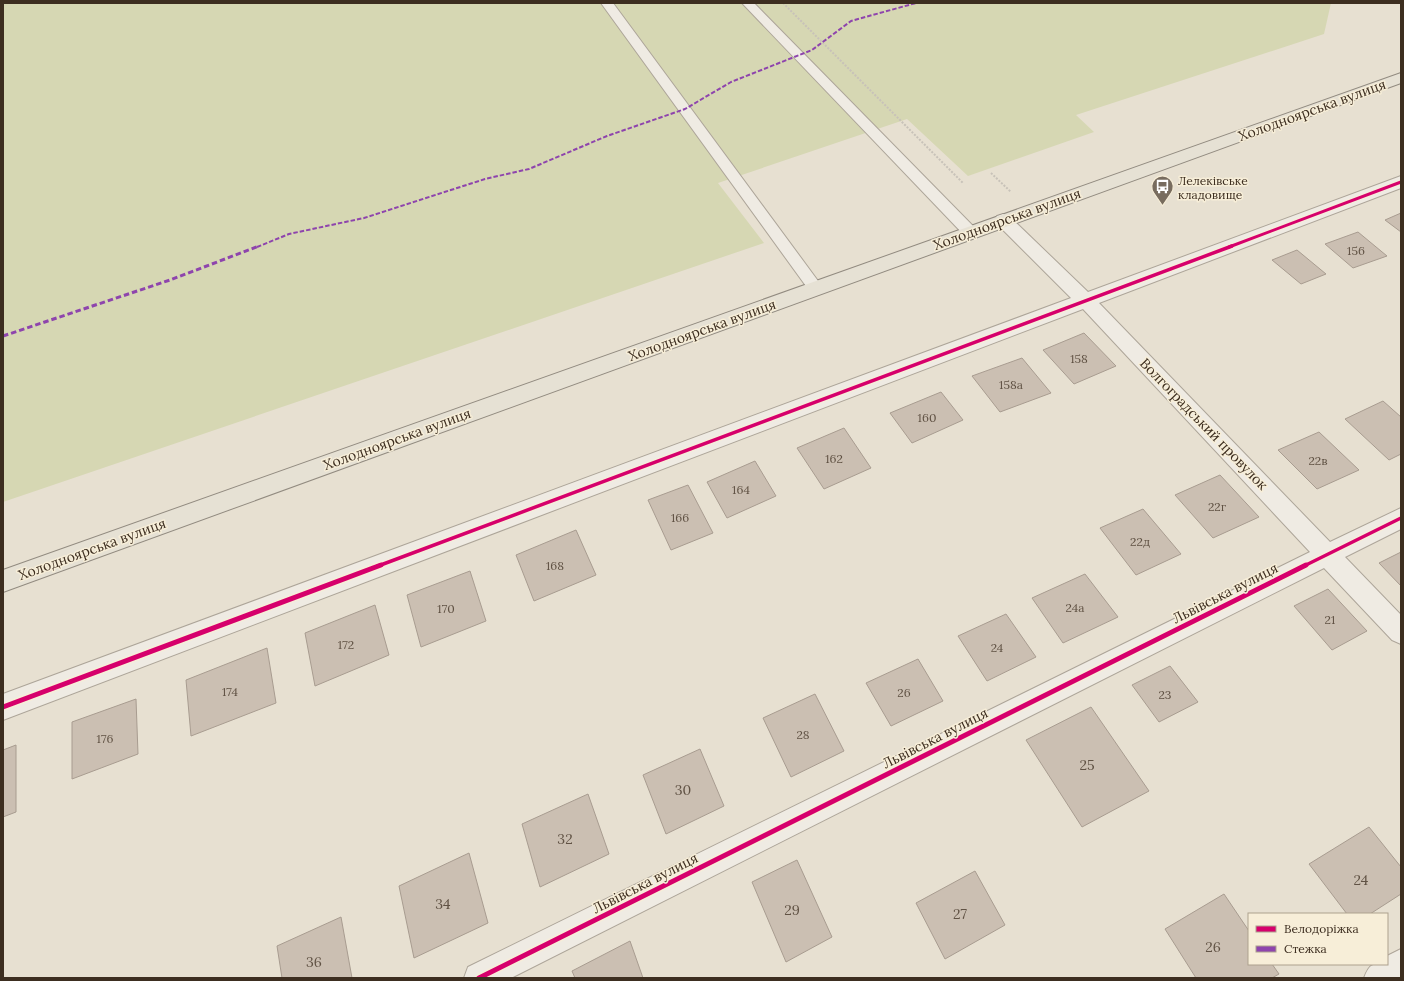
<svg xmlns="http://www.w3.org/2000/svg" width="1404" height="981" font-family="Lora,serif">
<rect width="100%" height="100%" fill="#e7e0d1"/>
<path fill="#d6d7b3" d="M3 3H1331L1324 34 1076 115 1094 132 968 176 907 119 718 183 764 243 3 502Z"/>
<path fill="#cbbfb2" stroke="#a89c90" d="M1401 213V232L1385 220Z
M1358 232 1387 256 1353 268 1325 244Z
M1297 250 1326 274 1301 284 1272 260Z
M1084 333 1116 366 1074 384 1043 350Z
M1022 358 1051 393 1000 412 972 376Z
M941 392 963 420 912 443 890 413Z
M1383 401 1401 417V454L1389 460 1345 419Z
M844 428 871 468 824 489 797 448Z
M1319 432 1359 470 1317 489 1278 450Z
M755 461 776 496 727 518 707 482Z
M1220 475 1259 517 1213 538 1175 495Z
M688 485 713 533 671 550 648 500Z
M1143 509 1181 554 1136 575 1100 528Z
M576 530 596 575 534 601 516 555Z
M1401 552V586L1379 563Z
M470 571 486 621 421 647 407 595Z
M1085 574 1118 617 1063 643 1032 598Z
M1328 589 1367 631 1332 650 1294 606Z
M375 605 389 655 315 686 305 633Z
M1006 614 1036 657 987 681 958 636Z
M267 648 276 703 191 736 186 680Z
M918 659 943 701 891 726 866 683Z
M1170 666 1198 702 1159 722 1132 685Z
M815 694 844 751 791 777 763 718Z
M136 699 138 754 72 779V722Z
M1091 707 1149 791 1082 827 1026 740Z
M16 745V812L3 817V750Z
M700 749 724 806 666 834 643 775Z
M588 794 609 854 540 887 522 824Z
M1369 827 1401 867V894L1370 914H1347L1309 864Z
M469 853 488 923 414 958 399 886Z
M797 860 832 937 786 962 752 882Z
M975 871 1005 925 945 959 916 903Z
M1224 894 1249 931V964H1272L1279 974 1272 978H1196L1165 929Z
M341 917 352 978H282L277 946Z
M630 941 643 978H575L572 971Z"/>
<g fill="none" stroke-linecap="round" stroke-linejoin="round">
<defs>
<path id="lane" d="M601 3H613L821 285 824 289 821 293 816 295 811 293Z
M742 3H754L975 228 977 232 975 236 970 237 965 236Z"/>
<path id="street" d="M1401 176V188L1099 303 1330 542 1401 508V529L1345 557 1401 615V644L1392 640 1324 568 511 978H464L468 967 1310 552 1083 309 3 720V694L1071 298 997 224 994 220 997 216 1003 214 1009 216 1088 292Z
M1401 949V978H1364C1370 963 1372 964 1387 964V956Z"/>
<path id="primary" d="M1401 73V83L3 592V570Z"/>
</defs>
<use href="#lane" stroke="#ada599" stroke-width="2"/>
<use href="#street" stroke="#ada599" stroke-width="2"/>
<use href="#primary" stroke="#928b80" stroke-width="2"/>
<path stroke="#c8c2b9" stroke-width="2" stroke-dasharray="2 1.5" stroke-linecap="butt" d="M783 3 963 183
M991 173 1011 192"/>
<use href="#lane" fill="#efebe3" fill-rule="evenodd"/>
<use href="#street" fill="#efebe3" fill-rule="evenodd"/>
<use href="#primary" fill="#e6e1d4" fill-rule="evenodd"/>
<path stroke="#8e44ad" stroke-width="2" stroke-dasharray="4.5 2" stroke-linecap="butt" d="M257 247 289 234 364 218 485 179 529 169 607 136 685 109 731 82 812 50 851 21 916 3"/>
<path stroke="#8e44ad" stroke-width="3" stroke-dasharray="5.5 3" stroke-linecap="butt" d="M3 336 170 280 259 246"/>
<defs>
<path id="cycleway-far2" d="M1229 247 1401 182"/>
<path id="cycleway-far1" d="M378 566 1232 246
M1304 566 1401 518"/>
<path id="cycleway" d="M3 707 381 565
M479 978 1306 565"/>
</defs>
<use href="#cycleway-far2" stroke="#f7eed8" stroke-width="5"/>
<use href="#cycleway-far1" stroke="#f7eed8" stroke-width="6"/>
<use href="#cycleway" stroke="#f7eed8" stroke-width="8"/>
<use href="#cycleway-far2" stroke="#d6006c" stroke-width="3"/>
<use href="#cycleway-far1" stroke="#d6006c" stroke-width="3.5"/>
<use href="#cycleway" stroke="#d6006c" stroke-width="5"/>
</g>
<defs>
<symbol id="bus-pin" viewBox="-11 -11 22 30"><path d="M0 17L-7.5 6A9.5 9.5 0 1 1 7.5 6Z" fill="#786c5e" stroke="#f7eed8"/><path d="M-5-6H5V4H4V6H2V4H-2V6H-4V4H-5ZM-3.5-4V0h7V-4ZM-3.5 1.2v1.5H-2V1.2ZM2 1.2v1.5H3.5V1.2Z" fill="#fff"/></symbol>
</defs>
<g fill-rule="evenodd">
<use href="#bus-pin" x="1150" y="174" width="25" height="34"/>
</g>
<g text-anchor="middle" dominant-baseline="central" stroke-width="3" stroke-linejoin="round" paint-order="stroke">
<g font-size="12" fill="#3d2e20" stroke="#f7eed8" text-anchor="start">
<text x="1178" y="180">Лелеківське<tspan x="1178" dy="14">кладовище</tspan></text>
</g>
<g font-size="12" fill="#605244">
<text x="1356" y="250">156</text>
<text x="1079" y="358">158</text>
<text x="1011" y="384">158а</text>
<text x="927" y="417">160</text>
<text x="834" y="458">162</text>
<text x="1318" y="460">22в</text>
<text x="741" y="489">164</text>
<text x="1217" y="506">22г</text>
<text x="680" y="517">166</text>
<text x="1140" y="541">22д</text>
<text x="555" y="565">168</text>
<text x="1075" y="607">24а</text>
<text x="446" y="608">170</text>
<text x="1330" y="619">21</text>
<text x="346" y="644">172</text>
<text x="997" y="647">24</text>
<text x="230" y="691">174</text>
<text x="904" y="692">26</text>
<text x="1165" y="694">23</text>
<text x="803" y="734">28</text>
<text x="105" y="738">176</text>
</g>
<g font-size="14" fill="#3d2e20" stroke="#f7eed8">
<text transform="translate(1312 110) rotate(-20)">Холодноярська вулиця</text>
<text transform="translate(1007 219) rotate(-20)">Холодноярська вулиця</text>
<text transform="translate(702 330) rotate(-20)">Холодноярська вулиця</text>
<text transform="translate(1204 424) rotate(46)">Волгоградський провулок</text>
<text transform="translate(397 439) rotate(-20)">Холодноярська вулиця</text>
<text transform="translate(92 549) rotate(-20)">Холодноярська вулиця</text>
<text transform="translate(1225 593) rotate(-27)">Львівська вулиця</text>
<text transform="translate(935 738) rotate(-27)">Львівська вулиця</text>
<text transform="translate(645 883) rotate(-27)">Львівська вулиця</text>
</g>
<g font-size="14" fill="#605244">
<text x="1087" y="765">25</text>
<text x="683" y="790">30</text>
<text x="565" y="839">32</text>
<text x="1361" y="880">24</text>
<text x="443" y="904">34</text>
<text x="792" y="910">29</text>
<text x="960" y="914">27</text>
<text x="1213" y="947">26</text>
<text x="314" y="962">36</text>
</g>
</g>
<rect width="1404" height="981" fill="none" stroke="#3d2e20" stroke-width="8"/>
<rect x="1248" y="913" width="140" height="52" fill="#f7eed8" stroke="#ada18e"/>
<rect x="1256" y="926" width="20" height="6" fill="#d6006c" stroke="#ada18e"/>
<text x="1284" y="933" font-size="12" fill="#3d2e20">Велодоріжка</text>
<rect x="1256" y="946" width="20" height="6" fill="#8e44ad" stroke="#ada18e"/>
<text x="1284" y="953" font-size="12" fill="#3d2e20">Стежка</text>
</svg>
